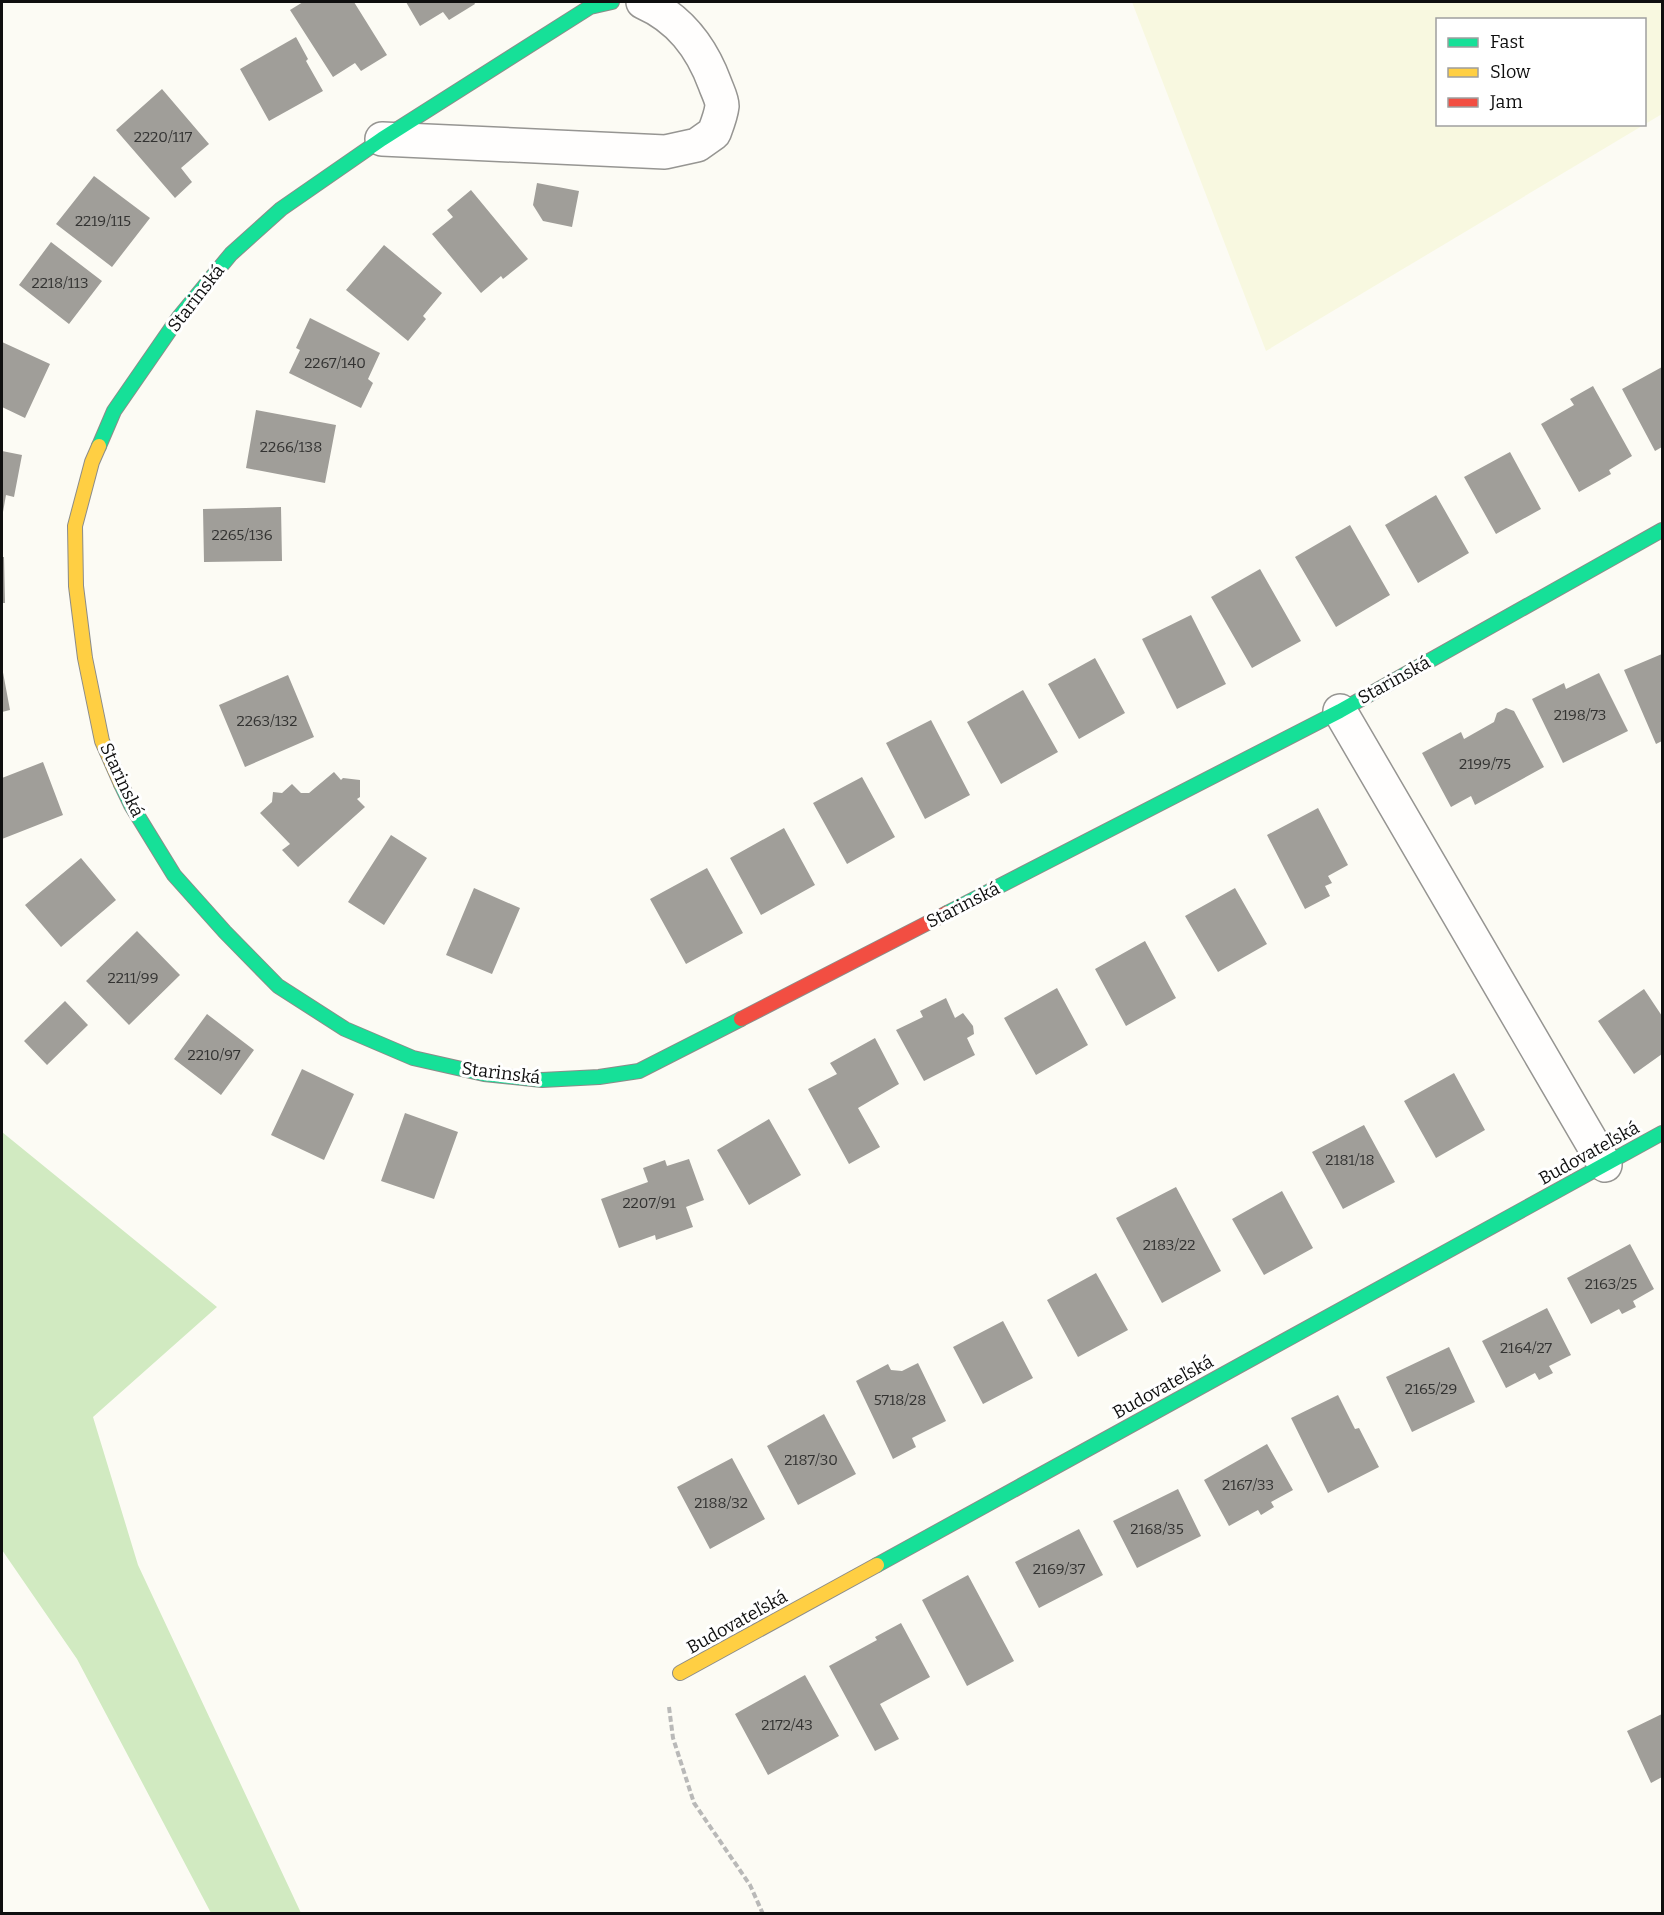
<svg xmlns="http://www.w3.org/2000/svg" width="1664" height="1915" font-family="Bitter,serif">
<rect width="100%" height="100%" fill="#fcfbf4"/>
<path fill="#f8f8e0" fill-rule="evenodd" d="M1132 2H1662V114L1266 351ZM1438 20H1644V124H1438Z"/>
<path fill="#d1eac1" d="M2 1132 217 1307 93 1417 138 1565 301 1913H211L77 1659 2 1550Z"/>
<path fill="#a09e99" d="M303 2H354L387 55 361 71 355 63 333 77 290 10Z
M406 2H474L475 4 449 20 443 12 420 26Z
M296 37 308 59 306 61 323 91 269 121 240 69Z
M162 89 209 144 181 168 192 182 175 198 116 130Z
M94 176 150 218 112 267 56 224Z
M537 183 579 191 572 227 543 221 533 205Z
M471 190 528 259 503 279 501 276 481 293 432 234 453 217 447 210Z
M51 242 102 281 69 324 19 285Z
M384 245 442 293 423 316 426 319 408 341 346 290Z
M310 318 380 353 368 379 373 383 361 408 289 373 300 350 296 348Z
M2 342 50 364 25 418 2 407Z
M1662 367V447L1655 451 1622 389Z
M1593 386 1632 456 1609 470 1611 474 1579 492 1541 424 1574 405 1570 399Z
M256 410 336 425 325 483 246 468Z
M2 451 22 455 14 497 6 495 3 512Z
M1510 452 1541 509 1496 534 1464 477Z
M1436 495 1469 553 1418 583 1385 525Z
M281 507 282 561 204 562 203 509Z
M1350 525 1390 595 1336 627 1295 557Z
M2 557H4L5 603H2Z
M1260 569 1301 641 1252 668 1211 597Z
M1191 615 1226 684 1177 709 1142 639Z
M1662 654V741L1656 744 1624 670Z
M1095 658 1125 713 1079 739 1048 684Z
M2 667 10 710 2 712Z
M1599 673 1628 731 1563 763 1532 699 1564 683 1566 689Z
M288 675 314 737 245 767 219 705Z
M1023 690 1058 752 1001 784 967 722Z
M1506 708 1514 711 1544 767 1475 805 1471 796 1451 807 1422 753 1461 732 1464 739 1494 722 1497 713Z
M931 720 970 795 925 819 886 743Z
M43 762 63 815 2 839V778Z
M334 772 341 780 343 778 360 780V797L357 799 365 807 298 867 282 850 290 844 260 813 272 802 273 792 282 793 292 784 301 793H309Z
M862 777 895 837 847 864 813 803Z
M1318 808 1348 865 1328 876 1332 883 1325 886 1330 896 1305 909 1267 835Z
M784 828 815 885 761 915 730 858Z
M391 835 427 858 384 925 348 902Z
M81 858 116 900 61 947 25 905Z
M707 868 743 933 686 964 650 899Z
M474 888 520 908 492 974 446 955Z
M1235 888 1267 944 1218 972 1185 916Z
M137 931 180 975 129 1025 86 981Z
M1145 941 1176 998 1126 1026 1095 969Z
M1057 988 1088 1045 1036 1075 1004 1018Z
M1644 989 1662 1016V1054L1634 1074 1598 1021Z
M946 998 955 1018 963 1013 973 1026 974 1034 967 1038 975 1055 924 1081 896 1030 923 1017 920 1011Z
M65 1001 88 1025 47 1065 24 1041Z
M207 1014 254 1050 221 1095 174 1059Z
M875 1038 899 1084 858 1108 880 1147 849 1164 808 1089 837 1074 830 1063Z
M302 1069 354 1094 324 1160 271 1135Z
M1454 1073 1485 1130 1436 1158 1404 1101Z
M405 1113 458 1132 434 1199 381 1181Z
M769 1119 801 1175 749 1205 717 1150Z
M1364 1125 1395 1182 1343 1209 1312 1152Z
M689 1159 704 1200 686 1207 693 1227 656 1240 655 1235 619 1248 601 1199 648 1182 643 1168 665 1160 667 1166Z
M1176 1187 1221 1271 1162 1303 1116 1218Z
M1282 1191 1313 1248 1264 1275 1232 1219Z
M1630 1244 1654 1289 1633 1301 1636 1307 1622 1314 1619 1309 1591 1324 1567 1278Z
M1096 1273 1128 1330 1078 1357 1047 1300Z
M1547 1308 1571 1355 1549 1366 1553 1373 1539 1380 1535 1373 1506 1388 1482 1341Z
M1003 1321 1033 1378 983 1404 953 1347Z
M1449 1347 1475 1402 1412 1432 1386 1377Z
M918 1363 946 1421 912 1438 916 1447 893 1459 856 1381 888 1364 891 1370 902 1371Z
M1338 1395 1355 1429 1359 1428 1379 1467 1328 1493 1291 1418Z
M824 1414 856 1474 798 1505 767 1446Z
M1267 1444 1293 1490 1271 1502 1274 1507 1261 1515 1258 1510 1229 1526 1204 1480Z
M732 1458 765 1519 710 1549 677 1487Z
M1178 1489 1201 1536 1137 1568 1113 1521Z
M1079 1529 1103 1575 1039 1608 1015 1562Z
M968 1575 1014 1661 967 1686 922 1600Z
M901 1623 930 1677 880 1704 899 1739 875 1751 829 1666 877 1640 875 1637Z
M805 1675 839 1736 768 1775 735 1714Z
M1662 1714V1777L1651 1783 1627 1731Z"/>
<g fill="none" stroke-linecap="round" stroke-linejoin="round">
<defs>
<path id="street" d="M382 139 665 152 697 145 714 133C717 125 721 115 722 106 722 99 717 90 715 84 701 46 679 18 643 2
M1340 711 1605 1165"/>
<path id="fast" d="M99 446 114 411 179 317 231 254 281 209 382 139 590 7 612 2
M121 784 131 805 174 875 225 932 278 986 345 1029 413 1058 484 1074 542 1080 599 1077 639 1071 741 1019
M947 913 1340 711 1662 530
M877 1565 1662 1133"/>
<path id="slow" d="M99 446 92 462 75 526 76 586 85 658 102 741 121 784
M680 1673 877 1565"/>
<path id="jam" d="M741 1019 947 913"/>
</defs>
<use href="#street" stroke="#969592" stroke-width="36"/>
<use href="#fast" stroke="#8c8c89" stroke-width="16"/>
<use href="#slow" stroke="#8c8c89" stroke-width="16"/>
<use href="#jam" stroke="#8c8c89" stroke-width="16"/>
<path stroke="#b9b9b8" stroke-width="4" stroke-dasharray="6 3" stroke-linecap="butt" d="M669 1707 673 1738 694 1803 750 1885 763 1914"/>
<use href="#street" stroke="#fffefd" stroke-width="33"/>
<use href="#fast" stroke="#16e098" stroke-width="14"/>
<use href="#slow" stroke="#ffcf43" stroke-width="14"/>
<use href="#jam" stroke="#f24e42" stroke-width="14"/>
</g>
<g text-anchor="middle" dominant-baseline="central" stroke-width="6" stroke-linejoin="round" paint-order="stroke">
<g font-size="15" fill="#333332">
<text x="163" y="137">2220/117</text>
<text x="103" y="221">2219/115</text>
<text x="60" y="283">2218/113</text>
<text x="335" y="363">2267/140</text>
<text x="291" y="447">2266/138</text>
<text x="242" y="535">2265/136</text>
<text x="1580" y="715">2198/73</text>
<text x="267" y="721">2263/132</text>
<text x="1485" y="764">2199/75</text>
<text x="133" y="978">2211/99</text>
<text x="214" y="1055">2210/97</text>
<text x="1350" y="1160">2181/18</text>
<text x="649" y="1203">2207/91</text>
<text x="1169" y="1245">2183/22</text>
<text x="1611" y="1284">2163/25</text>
<text x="1526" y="1348">2164/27</text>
<text x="1431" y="1389">2165/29</text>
<text x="900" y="1400">5718/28</text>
<text x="811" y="1460">2187/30</text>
<text x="1248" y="1485">2167/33</text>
<text x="721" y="1503">2188/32</text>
<text x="1157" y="1529">2168/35</text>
<text x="1059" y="1569">2169/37</text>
<text x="787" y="1725">2172/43</text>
</g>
<g font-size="18" fill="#0f0f0f" stroke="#fff">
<text transform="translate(196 298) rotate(-52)">Starinská</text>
<text transform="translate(1394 680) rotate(-29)">Starinská</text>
<text transform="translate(122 780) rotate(65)">Starinská</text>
<text transform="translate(963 905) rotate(-27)">Starinská</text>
<text transform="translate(501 1073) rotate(7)">Starinská</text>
<text transform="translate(1589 1153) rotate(-29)">Budovateľská</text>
<text transform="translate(1163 1387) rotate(-29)">Budovateľská</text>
<text transform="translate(737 1622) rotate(-29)">Budovateľská</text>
</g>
</g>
<rect width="1664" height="1915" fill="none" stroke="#0f0f0f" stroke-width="6"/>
<rect x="1436" y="18" width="210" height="108" fill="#ffffff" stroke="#9f9f9f" stroke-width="1.5"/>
<rect x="1448" y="38" width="30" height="9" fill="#16e098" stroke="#9f9f9f" stroke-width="1.5"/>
<text x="1490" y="48" font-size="18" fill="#0f0f0f">Fast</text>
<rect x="1448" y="68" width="30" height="9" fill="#ffcf43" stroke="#9f9f9f" stroke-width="1.5"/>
<text x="1490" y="78" font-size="18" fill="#0f0f0f">Slow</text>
<rect x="1448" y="98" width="30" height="9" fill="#f24e42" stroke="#9f9f9f" stroke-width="1.5"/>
<text x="1490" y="108" font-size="18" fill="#0f0f0f">Jam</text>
</svg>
